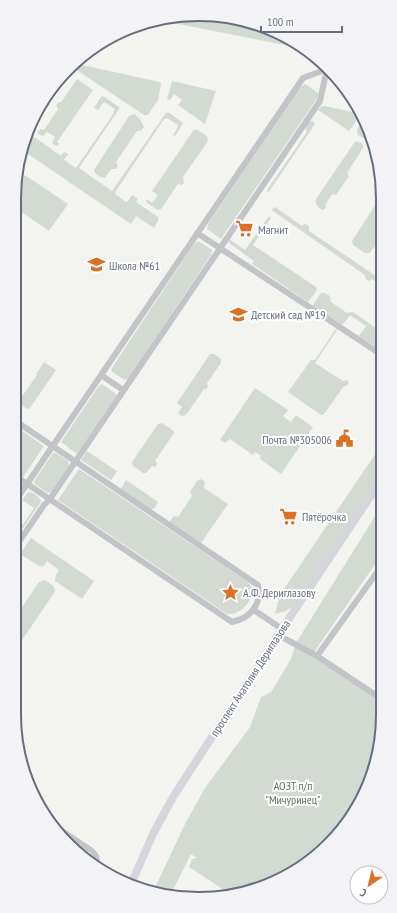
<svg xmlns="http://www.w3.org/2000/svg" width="397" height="913" font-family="'PT Sans Narrow',sans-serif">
<rect width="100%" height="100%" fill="#f3f4f0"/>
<path fill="#d3dad1" d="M187 14 211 18 271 30 301 45 305 49 163 21Z
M77 64 160 82 161 84 158 100 148 115H144L72 67Z
M77 79 93 90 57 142 60 144 56 146 52 143 55 137 47 132 43 136 38 134V132L40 129 44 130 58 109 56 105 59 102H61Z
M172 81 216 91 205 124 178 105 182 100 174 94 170 100 167 99Z
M305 84 318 93V97L221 239 207 229 208 224 299 88Z
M103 96 119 107V109L79 168 112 191 166 113 168 112 183 123 175 136 173 135 177 129V128L178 125 167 118 164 119 116 191 115 194 126 202 128 201 132 195 138 199 136 202 158 217V221L154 228 136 216 131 224 22 150 24 139 32 126 34 127 30 134 61 156 64 152 68 154 64 160 76 168 114 113 113 112 115 109 104 102 98 110 94 108 101 97Z
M325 106 357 113 359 114V117L349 131 318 110 321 107Z
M134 114 140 119 144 127 141 131H137L116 162 118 165 116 169H111L105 178C101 178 94 174 94 170L129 116Z
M364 119 369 128 373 143 358 135C355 129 360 124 364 119Z
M309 121H313L315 124 268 193 267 190 307 132 305 127Z
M196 129 207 136 208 141 183 177 184 183 181 185 178 184 161 209 158 210 146 202 147 199 152 203 158 195 152 191 193 131Z
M357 141 363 144V148L347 173 349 176 336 195 332 194 325 205 326 208 323 210C318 208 315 204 316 199L354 143Z
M25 175 68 204 49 231 14 207 15 190Z
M381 196 382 236 370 253H365L353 245 352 241Z
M275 207 302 226 305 224 309 226V231L382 280V286L372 279 369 281 366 280 365 275 273 211 272 209Z
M269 216 271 218 253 245 316 287 317 290 308 302 252 264 254 261 229 243V239L245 250Z
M198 241 212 250 211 255 129 378 125 380 111 371 113 366 194 244Z
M321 293H325L330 296 331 302 347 313 353 312 382 332V351L359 336 366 326 350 315 344 323 341 325 313 307V305Z
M336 329 337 330 315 363 343 381 347 380 349 383 346 386H344L324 414 321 415 288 392 311 360H315Z
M210 354H214L221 359V363L207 383 208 387 206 389H204L186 415 182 416 178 413 182 407 177 403Z
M44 362 56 370 30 408 27 409 18 402 37 375 36 374Z
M102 384 116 394V396L77 454 61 442 98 387Z
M255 388 288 410 283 416 291 422 296 415 313 427 281 474 260 459 261 456 255 452 253 455 230 439 225 443 220 440Z
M162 423 174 431V433L155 461 157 463V465L155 467 152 466 146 473H143L133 466 132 462 158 424Z
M14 425 44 446 23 477 14 471Z
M382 444V472L292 607 286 611 275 614 280 595Z
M87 451 117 471 112 479 111 480 81 460Z
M53 453H56L68 461 69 466 52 491 48 493 35 484 34 481Z
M79 469 248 582C249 584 251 586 251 588 255 601 239 616 227 614L58 500Z
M201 479 205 482 204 488 228 504 201 543 171 523 170 521 174 516 178 517 192 496 190 492 197 481Z
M126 480 158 502 154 509H150L121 489Z
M28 492C33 492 41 497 41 502L14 541V538L34 508 22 500Z
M382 505 383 553 312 655 383 702V715L373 774 337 836 291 874 225 897 224 890 189 867 192 859 197 858 191 854 170 896 163 895 153 892 185 824 205 788 250 727 261 697 271 692 291 659 296 643Z
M31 538 94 581 82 599 55 581 56 575 59 570 47 561 44 566H39L20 554Z
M45 580C50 584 57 586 54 593L14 652V619L39 582Z"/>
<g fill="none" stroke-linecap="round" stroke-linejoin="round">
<path stroke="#c2c4c8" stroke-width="6" d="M197 233 382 355
M101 375 123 390
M14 475 232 622C251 618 262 604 258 585L14 420
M14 503 303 78 327 69
M14 549 44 505 50 499 320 101 327 69
M254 610 282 629
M278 635 317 656 383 700
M317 656 383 564
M53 825 92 851 96 856 97 861 95 865
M99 868 131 882"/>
<path stroke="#d4d6dc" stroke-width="8" d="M131 884 153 834 173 797 282 629 382 479"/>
</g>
<defs>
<symbol id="supermarket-bare" viewBox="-9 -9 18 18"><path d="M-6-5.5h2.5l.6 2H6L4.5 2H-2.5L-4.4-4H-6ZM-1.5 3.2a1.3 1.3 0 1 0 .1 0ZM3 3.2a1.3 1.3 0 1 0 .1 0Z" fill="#db7128" stroke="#fff" stroke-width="2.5" paint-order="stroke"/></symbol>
<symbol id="school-bare" viewBox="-9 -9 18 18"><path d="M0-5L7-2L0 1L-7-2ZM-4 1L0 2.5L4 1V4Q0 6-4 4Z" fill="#db7128" stroke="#fff" stroke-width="2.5" paint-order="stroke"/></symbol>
<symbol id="civic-bare" viewBox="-9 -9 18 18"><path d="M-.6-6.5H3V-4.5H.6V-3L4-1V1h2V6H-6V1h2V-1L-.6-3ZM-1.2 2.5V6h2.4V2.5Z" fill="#db7128" stroke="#fff" stroke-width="2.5" paint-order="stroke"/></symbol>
<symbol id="sight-bare" viewBox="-9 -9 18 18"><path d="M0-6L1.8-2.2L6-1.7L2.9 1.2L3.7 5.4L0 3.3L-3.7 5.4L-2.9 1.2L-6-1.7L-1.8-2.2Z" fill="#db7128" stroke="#fff" stroke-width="2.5" paint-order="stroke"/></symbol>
</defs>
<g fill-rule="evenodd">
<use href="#supermarket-bare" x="232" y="216" width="25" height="25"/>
<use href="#school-bare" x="84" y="252" width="25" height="25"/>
<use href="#school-bare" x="226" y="302" width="25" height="25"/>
<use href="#civic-bare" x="332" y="426" width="25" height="25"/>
<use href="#supermarket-bare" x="276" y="504" width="25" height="25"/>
<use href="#sight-bare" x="218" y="580" width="25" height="25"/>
</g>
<g text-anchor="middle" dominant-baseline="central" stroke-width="4" stroke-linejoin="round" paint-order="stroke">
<g font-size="12" fill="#646e80" stroke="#fff" text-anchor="start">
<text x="258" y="229">Магнит</text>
<text x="109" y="265">Школа №61</text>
<text x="251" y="314">Детский сад №19</text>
<text x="332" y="439" text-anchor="end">Почта №305006</text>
<text x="302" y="516">Пятёрочка</text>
<text x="243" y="592">А.Ф. Дериглазову</text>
</g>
<g font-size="12" fill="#646e80" stroke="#fff">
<text transform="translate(250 678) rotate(-57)">проспект Анатолия Дериглазова</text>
</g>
<g font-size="12" fill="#637762" stroke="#fff">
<text x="293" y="785">АОЗТ п/п<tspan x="293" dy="14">"Мичуринец"</tspan></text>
</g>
</g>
<path d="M0 0H397V913H0ZM198 21H199A177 177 0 0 1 376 198V715A177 177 0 0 1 199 892H198A177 177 0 0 1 21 715V198A177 177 0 0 1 198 21Z" fill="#f3f3f5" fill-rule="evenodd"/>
<path fill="none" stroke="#646e80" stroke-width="2" d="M198 21H199A177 177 0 0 1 376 198V715A177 177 0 0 1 199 892H198A177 177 0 0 1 21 715V198A177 177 0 0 1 198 21Z"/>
<g transform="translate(369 885) rotate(215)"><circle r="19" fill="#ffffff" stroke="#c1c5cc"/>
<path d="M0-3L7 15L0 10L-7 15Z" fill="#db7128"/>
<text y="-6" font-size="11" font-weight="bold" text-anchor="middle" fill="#646e80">С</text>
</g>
<path d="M261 26v6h81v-6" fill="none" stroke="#646e80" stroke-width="2"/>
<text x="267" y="26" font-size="12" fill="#646e80" stroke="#ffffff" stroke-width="3" paint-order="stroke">100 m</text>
</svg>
